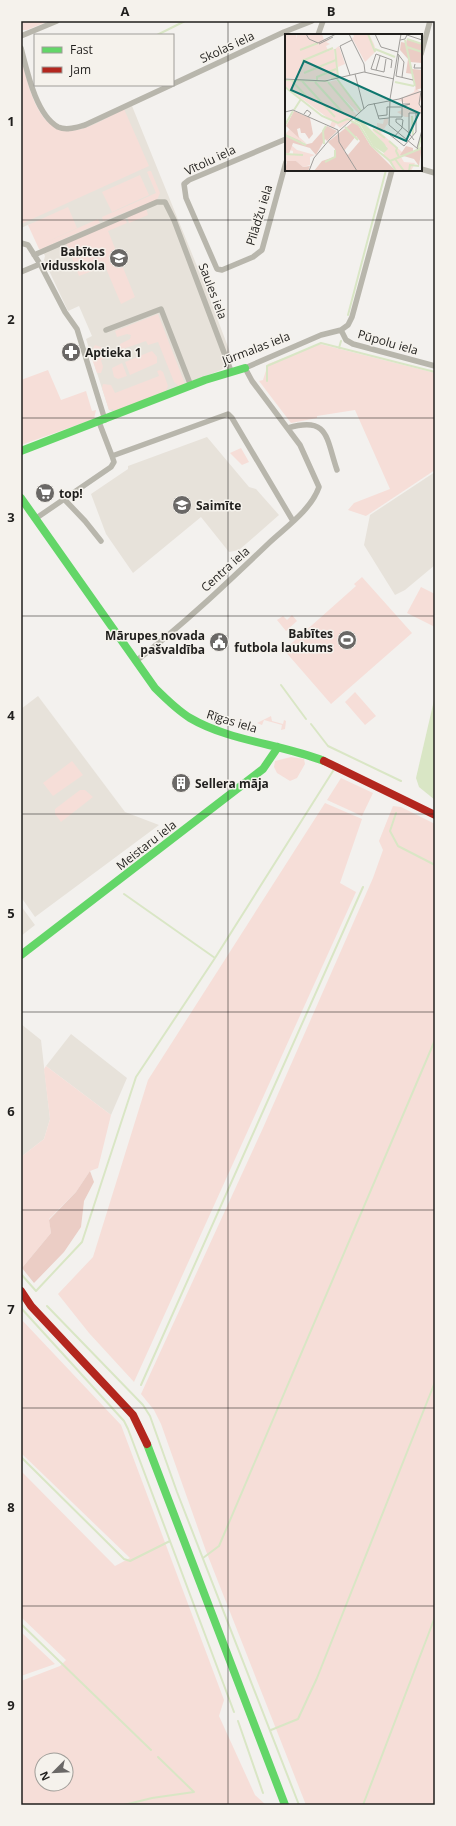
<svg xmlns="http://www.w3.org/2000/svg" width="456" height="1826" font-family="'Open Sans',sans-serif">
<rect width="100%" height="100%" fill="#f3f1ee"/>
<path fill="#e7e2da" d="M132 106 203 281 233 360 221 370 114 412 109 410 86 339 92 336 79 306 68 311 44 260 45 256 30 224 21 228V143L75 132Z
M207 437 249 487 256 489 279 515 239 550 229 552 201 517 133 573 106 534 91 494 128 469V466Z
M435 472V565L405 590 395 595 364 545 370 515Z
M38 696 125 812 159 825 35 917 21 897V709Z
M21 906 35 925 21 936Z
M21 1024 41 1040 50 1119 44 1139 21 1157Z
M71 1034 127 1078 111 1115 46 1066Z"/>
<path fill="#f6ded8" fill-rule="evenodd" d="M21 21H49L27 30H21Z
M21 58C29 85 37 137 77 130 93 127 110 116 124 109L149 166 21 224Z
M149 171H151L160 193 157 200 103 221 102 217 156 193 147 172Z
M140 175 149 195 112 212 102 192Z
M68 207 77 228 40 245 98 219 100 223 41 249H39L28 225Z
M146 208 148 215 129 223 127 217Z
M125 218 127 223 108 231 135 297 121 304 105 266 79 276 66 243Z
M158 314 185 384 179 386 174 382 158 342 148 345 146 341 120 350V344L130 339 131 335 127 334 117 337 115 331Z
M320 344 435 373V470L366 516 348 510 354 503 390 489 355 410 317 416V418L291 423 259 381 263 380 268 364Z
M95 345 113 351 114 354 101 360 103 367 101 373H97L90 353Z
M152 351 157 357V363L130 375 125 362Z
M122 363 127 376 118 379 114 377 112 368Z
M48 370 61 400 86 391 92 411 96 410 94 419 21 445V380Z
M160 370 163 372 168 386 165 392 114 412 113 409 109 410 102 388 103 384 111 385 115 393 159 376 157 371Z
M241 448 249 462 242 465 230 453Z
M362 577 412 633 331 704 284 650 356 586 354 584Z
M421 587 435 594V627L407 613Z
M292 615 297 621 286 631 277 620 283 616 287 620Z
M355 692 376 716 365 725 345 702Z
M271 716 272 721 283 724 284 720 286 721 285 729 281 730 282 725 264 720 262 725 257 723Z
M291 757 304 759 305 764 297 778 290 781 277 773 274 767 275 761Z
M72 761 83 775 53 796 43 783Z
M341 778 373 793 362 816 327 800Z
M80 790H85L93 797 61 822 55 814V809Z
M325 803 362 819 340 883 356 892 134 1382 89 1333 58 1294 93 1257 148 1080Z
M393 806 401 807 435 824V1805H306L206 1551 161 1424 154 1410 141 1394 263 1128 373 878 383 850 379 841Z
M46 1066 111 1115 98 1168 90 1171 76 1192 49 1219 51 1233 22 1268 21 1157 44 1139 50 1119 44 1069Z
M21 1319 121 1425 224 1700 219 1716 255 1795 266 1805H21V1681L60 1666 66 1660 21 1617V1471L115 1566 130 1558 21 1453ZM42 1760H66V1784H42Z
M21 1632 55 1664 21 1676Z"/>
<path fill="#ebcdc5" d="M90 1171 94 1182 84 1201 81 1227 64 1252 34 1283 22 1268 51 1233 49 1220 76 1192Z"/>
<path fill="#d9e6c5" d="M435 696V800L419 787 416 778Z"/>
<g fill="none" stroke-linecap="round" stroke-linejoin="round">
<path stroke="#d9e6c5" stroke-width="2" d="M157 35 185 21
M348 315 386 170
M339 348 341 341
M267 381V366L321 343 435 372
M281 685 306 719
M311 724 328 746 401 781
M396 813 390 831 398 846 435 865
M124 894 215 958
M21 1274 36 1291 82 1242 136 1077 215 958 333 771
M47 1306 143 1405 150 1416 177 1492 299 1805
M21 1308 124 1421 128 1429 234 1712
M141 1385 363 887
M21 1457 124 1559 130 1561 170 1541
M203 1558 219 1546 435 1040
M21 1624 151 1750
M238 1721 263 1793
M271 1730 298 1719 317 1678 435 1382
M124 1805 152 1798 194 1792 158 1757
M363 1805 435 1617"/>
<path stroke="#b8b6ac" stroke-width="5.5" d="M318 35 323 21
M21 36 57 21
M21 48C27 71 36 115 58 127 67 131 77 127 85 125L171 85
M421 54 430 21
M173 84 284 32 312 21
M286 139 189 180 184 184 186 198 217 269 222 270 253 257 262 250 286 162
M421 169 435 173
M21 243 28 245 40 264 65 312 77 329 105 420
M34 255 157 202H165L174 220 231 371
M21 272 40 264
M106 330 161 309 191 386
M341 330 346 340 353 344 435 366
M99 422 112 456 228 414 232 418 293 521
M288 428C329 416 326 438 337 470
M64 499 85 521 101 541
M35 519 111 467 114 462 112 456
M136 661C183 625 226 584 269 543 286 527 311 510 319 487L300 445 252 381 245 368 321 335 341 330 348 325 352 317 392 170"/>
<path stroke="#63d668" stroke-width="8" d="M21 451 205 380 245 368
M21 498 155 688C166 699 177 710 190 718 229 741 281 744 324 761
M21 955 263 769 278 747
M147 1444 285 1805"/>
<path stroke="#b3261e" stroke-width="8" d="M324 761 435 815
M21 1291 31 1306 133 1415 147 1444"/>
</g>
<path fill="none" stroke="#201f1d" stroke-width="1" stroke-opacity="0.55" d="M228 21V1805M21 220H435M21 418H435M21 616H435M21 814H435M21 1012H435M21 1210H435M21 1408H435M21 1606H435"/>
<defs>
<symbol id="school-disc" viewBox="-11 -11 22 22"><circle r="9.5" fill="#6a6866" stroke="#f5f2ec"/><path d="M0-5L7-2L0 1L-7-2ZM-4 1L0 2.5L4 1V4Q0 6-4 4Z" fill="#fff"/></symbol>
<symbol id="pharmacy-disc" viewBox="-11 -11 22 22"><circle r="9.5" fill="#6a6866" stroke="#f5f2ec"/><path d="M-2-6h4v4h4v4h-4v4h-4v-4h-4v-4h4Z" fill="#fff"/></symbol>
<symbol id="supermarket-disc" viewBox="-11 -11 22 22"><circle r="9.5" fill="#6a6866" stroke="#f5f2ec"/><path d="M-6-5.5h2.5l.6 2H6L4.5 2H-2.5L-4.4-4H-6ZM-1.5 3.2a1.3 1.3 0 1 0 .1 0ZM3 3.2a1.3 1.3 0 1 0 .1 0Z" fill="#fff"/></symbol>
<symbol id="stadium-disc" viewBox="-11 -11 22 22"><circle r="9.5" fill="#6a6866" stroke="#f5f2ec"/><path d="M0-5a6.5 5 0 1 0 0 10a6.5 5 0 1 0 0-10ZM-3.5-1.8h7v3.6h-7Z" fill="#fff"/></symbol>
<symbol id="civic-disc" viewBox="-11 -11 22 22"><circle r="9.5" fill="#6a6866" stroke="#f5f2ec"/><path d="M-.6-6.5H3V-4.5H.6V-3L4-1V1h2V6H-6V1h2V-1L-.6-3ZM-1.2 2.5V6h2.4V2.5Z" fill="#fff"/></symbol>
<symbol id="building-disc" viewBox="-11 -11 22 22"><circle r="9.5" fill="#6a6866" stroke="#f5f2ec"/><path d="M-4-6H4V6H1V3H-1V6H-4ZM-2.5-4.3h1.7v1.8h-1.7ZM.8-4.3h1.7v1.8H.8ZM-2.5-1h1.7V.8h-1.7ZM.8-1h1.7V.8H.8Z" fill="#fff"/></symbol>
</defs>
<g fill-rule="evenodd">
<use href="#school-disc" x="108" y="247" width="22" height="22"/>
<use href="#pharmacy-disc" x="60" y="341" width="22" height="22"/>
<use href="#supermarket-disc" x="34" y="482" width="22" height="22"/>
<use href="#school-disc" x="171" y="494" width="22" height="22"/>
<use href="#stadium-disc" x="336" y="629" width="22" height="22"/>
<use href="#civic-disc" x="208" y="631" width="22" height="22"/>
<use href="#building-disc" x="170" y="772" width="22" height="22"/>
</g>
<g text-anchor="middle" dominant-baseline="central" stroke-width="3" stroke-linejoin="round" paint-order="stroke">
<g font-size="12" fill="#201f1d" stroke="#f5f2ec">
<text transform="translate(227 47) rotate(-25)">Skolas iela</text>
<text transform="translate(210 160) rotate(-25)">Vītolu iela</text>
<text transform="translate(259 215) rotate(-73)">Pīlādžu iela</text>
<text transform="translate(213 291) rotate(69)">Saules iela</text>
<text transform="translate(388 342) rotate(16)">Pūpolu iela</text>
<text transform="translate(256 348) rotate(-21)">Jūrmalas iela</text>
<text transform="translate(225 569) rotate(-42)">Centra iela</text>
<text transform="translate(232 721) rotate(17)">Rīgas iela</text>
<text transform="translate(146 845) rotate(-38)">Meistaru iela</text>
</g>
<g font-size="12" font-weight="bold" fill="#201f1d" stroke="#f5f2ec" text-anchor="start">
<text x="105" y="251" text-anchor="end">Babītes<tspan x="105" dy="14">vidusskola</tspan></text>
<text x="85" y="352">Aptieka 1</text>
<text x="59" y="493">top!</text>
<text x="196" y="505">Saimīte</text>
<text x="333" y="633" text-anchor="end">Babītes<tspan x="333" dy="14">futbola laukums</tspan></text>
<text x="205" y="635" text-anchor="end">Mārupes novada<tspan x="205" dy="14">pašvaldība</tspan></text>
<text x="195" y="783">Sellera māja</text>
</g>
</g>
<g transform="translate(285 34)">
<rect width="137" height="137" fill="#f3f1ee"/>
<path d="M0 0H11L12 5V0H37L39 6 47 5 41 8 45 10 41 12 43 16 49 14 26 23 49 15 50 26 27 36 51 27 52 42 41 46 0 44ZM68 0H84L89 10 91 17 80 28 67 4 69 3ZM54 12 60 30 53 33 50 15ZM0 46 42 48 72 81 55 94 51 90 49 94 45 92 47 87 0 52ZM51 46 62 58 75 78 74 80 43 48ZM130 54 136 58 137 64V74L136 66 134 70 137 79H134L131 90 132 79 125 78 124 83H120L112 78 117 76 119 72 125 71 113 66 129 58ZM103 84V89L96 99 116 117 119 120 113 124 116 123 119 128 130 129 126 137H112L98 121 102 113 87 96 92 95V86V89L98 90 99 85ZM5 95 22 110 0 100ZM6 111 12 116 30 121 25 123V131L18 133 11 127 0 128V120H8V117L4 116Z" fill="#f6ded8"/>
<path d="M122 5 137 10V29L125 28 127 35 137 36V54L131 56 128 40 121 39 123 25 115 16 116 8 121 9ZM9 77 25 84 28 100 24 105 20 99H16L15 94 12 95 14 104 1 92ZM68 88 73 91 85 111 111 137H29L37 127 49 123 50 115 43 108ZM71 102 75 107 63 121 59 117ZM42 92 52 97 42 107 40 105 31 121 25 114 8 109 4 120 0 119V100L16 107 18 111 27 109ZM121 112 128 114V118L137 112 134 132 129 125 115 121ZM2 127H11L18 133 25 132 23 137H0Z" fill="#ebcdc5" fill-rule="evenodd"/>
<path d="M73 83 99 109 103 115 99 119 88 112 75 90 69 87Z" fill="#d9e6c5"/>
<path fill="none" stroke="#d9e6c5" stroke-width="2" d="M83 0 90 18M122 5 137 10M120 6 130 52M122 13 137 18M90 15 110 23M15 16 33 9M17 27 48 14M19 39 51 26M46 45 53 43 50 15M52 45 76 77M1 46 43 47M32 46V43L51 35M7 47 21 62M17 47 50 83M30 48 59 80M43 48 68 77M110 48 129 52M0 53 37 82 53 89 62 85 66 86M9 76 16 65M127 82 128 101M66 87 74 91 87 112 105 127 111 137M0 91 8 77M60 93 73 106M88 95 100 104M0 101 21 111M104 107 112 114 111 117 114 123M39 110 38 97 41 92M133 114 137 100M0 120 18 121M110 125 119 137M105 127 137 114M40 128 50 123V116M124 137 125 131 134 132"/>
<path fill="none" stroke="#9f9d9a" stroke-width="1" d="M21 0 24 5 33 9 51 0M64 0 79 30 80 38M90 0 96 13 113 18M115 6 120 5 122 1 137 6M34 10 48 3M113 20 119 28 117 43M101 25 99 38 86 35 91 20 107 26 106 34M130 30 129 34H137M91 36 95 22M70 40 79 75M65 41 55 12 67 6M111 42 114 21M111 42 128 46M0 45 40 47 79 38 109 45M136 57 134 70 137 75M105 65 116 0M105 67 104 91 133 115M89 69 94 85 104 84M118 70H125L118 72M105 73H118L117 64M0 78 8 76 53 96 54 108 72 137M19 80 22 76 26 79 23 83M93 82 102 81V73H105M104 83H117V74M99 96 119 112 131 98V79M124 98V79H137M108 104 117 94V93L118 86 116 85H111V88L116 92 117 93 123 98 129 106M132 114 137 96M24 137 29 124 45 105 83 71 114 65 137 57"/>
<path fill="#0f766e" fill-opacity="0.15" stroke="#0f766e" stroke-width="2" d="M19 27 134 79 121 107 6 56Z"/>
<rect width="137" height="137" fill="none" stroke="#201f1d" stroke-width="2"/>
</g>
<rect width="456" height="1826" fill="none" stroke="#f5f2ec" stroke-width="44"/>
<rect x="34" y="34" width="140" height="52" fill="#f5f2ec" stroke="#a09e99"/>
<rect x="42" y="47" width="20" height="6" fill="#63d668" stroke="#a09e99"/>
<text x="70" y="54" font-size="12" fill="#201f1d">Fast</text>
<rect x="42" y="67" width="20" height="6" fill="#b3261e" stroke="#a09e99"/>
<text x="70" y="74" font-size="12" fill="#201f1d">Jam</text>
<g transform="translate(54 1772) rotate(246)"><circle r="19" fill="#f5f2ec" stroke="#a09e99"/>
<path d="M0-3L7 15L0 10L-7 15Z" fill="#6a6866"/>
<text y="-6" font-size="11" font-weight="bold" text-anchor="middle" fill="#201f1d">N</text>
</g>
<rect x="22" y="22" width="412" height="1782" fill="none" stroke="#201f1d" stroke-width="1.5"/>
<g font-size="13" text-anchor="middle" font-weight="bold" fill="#201f1d">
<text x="125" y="16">A</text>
<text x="331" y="16">B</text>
<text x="11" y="126">1</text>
<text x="11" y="324">2</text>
<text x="11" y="522">3</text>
<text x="11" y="720">4</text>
<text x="11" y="918">5</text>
<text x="11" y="1116">6</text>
<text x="11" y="1314">7</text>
<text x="11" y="1512">8</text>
<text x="11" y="1710">9</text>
</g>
</svg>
